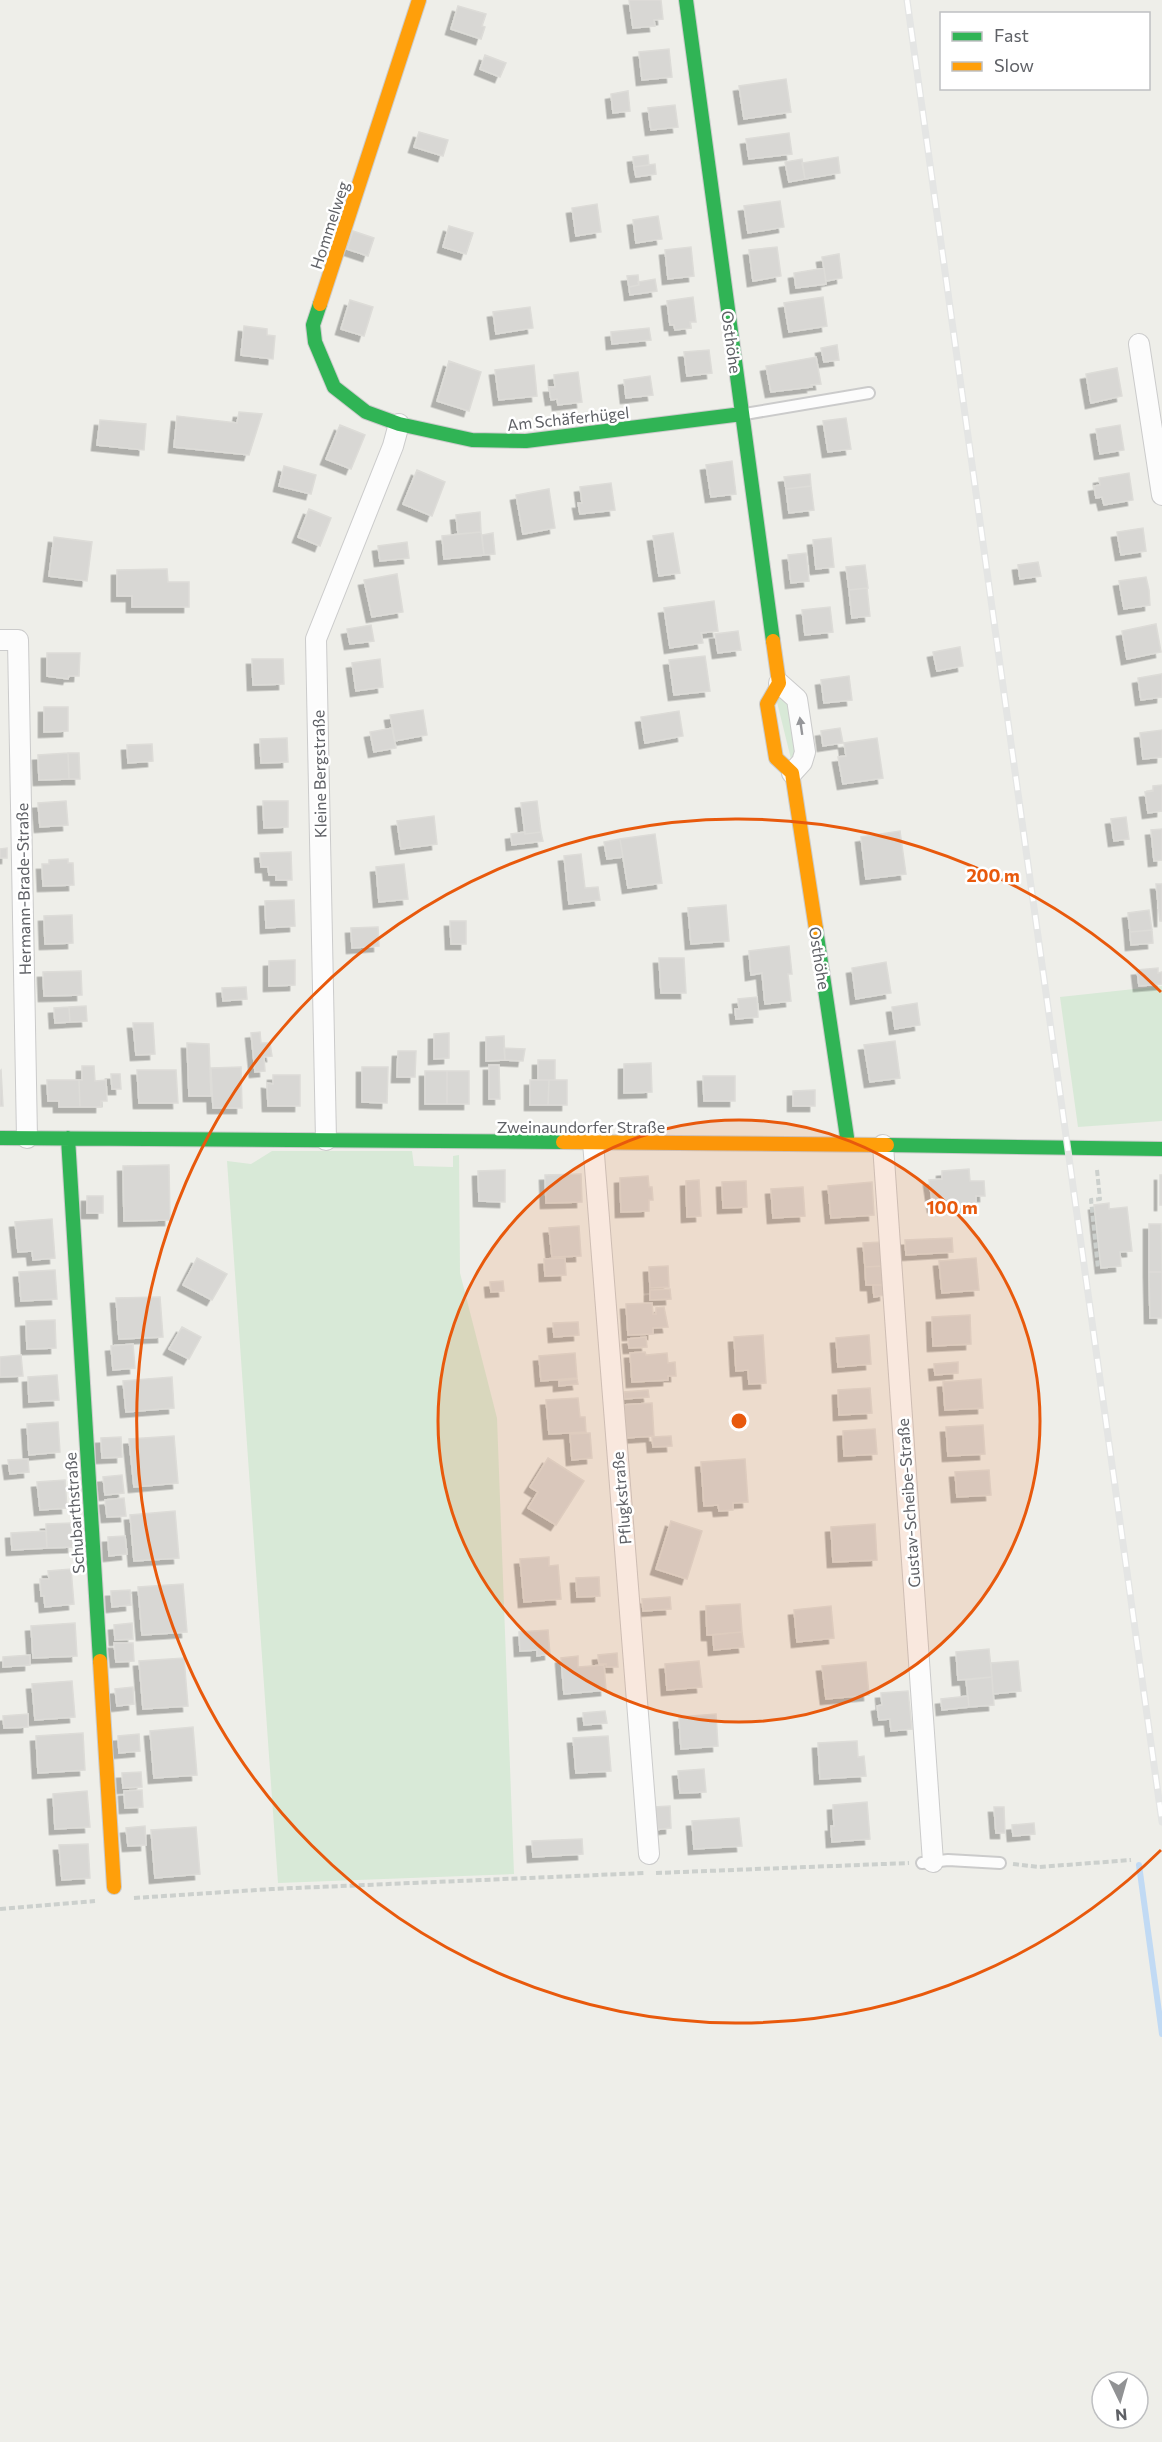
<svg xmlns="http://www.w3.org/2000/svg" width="1162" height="2442" font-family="Commissioner,sans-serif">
<defs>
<filter id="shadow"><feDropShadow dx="-5.5" dy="5.5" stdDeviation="0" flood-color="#0004"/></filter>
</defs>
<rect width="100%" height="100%" fill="#eeeee9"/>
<path fill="#d8e9d7" d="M776 698 789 699 797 753 791 759Z
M1162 986V1121L1078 1127 1060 997Z
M272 1151H412L414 1166 453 1167V1156L459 1155 460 1273 497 1418 514 1874 278 1883 227 1161 251 1164Z"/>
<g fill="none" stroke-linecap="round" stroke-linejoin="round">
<path stroke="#c1daf4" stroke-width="6" d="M1139 1865 1162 2034"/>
</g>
<path fill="#d8d7d4" stroke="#dddcd8" stroke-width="1.5" filter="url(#shadow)" d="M629 0H661L663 19 654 20 655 26 633 28Z
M458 6 486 14 482 26 485 27 481 39 451 29Z
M669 49 672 77 642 80 639 52Z
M485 55 506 63 500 77 480 69Z
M786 79 791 112 744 119 739 86Z
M628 91 630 111 613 113 611 94Z
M675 105 678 127 651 130 648 108Z
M419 132 448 140 443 156 414 147Z
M789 133 792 154 749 159 746 139Z
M648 155 649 165 634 167 633 157Z
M838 157 840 173 805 179 802 163Z
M802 159 805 179 789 182 785 162Z
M655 164 656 174 636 177 634 167Z
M780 201 784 227 748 233 744 206Z
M597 204 601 232 576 236 572 208Z
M658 216 662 239 636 243 633 220Z
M449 226 473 233 466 254 443 247Z
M353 231 374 238 368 256 347 249Z
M691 247 694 276 668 279 665 250Z
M777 247 781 276 753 281 749 250Z
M839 254 842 278 826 281 822 257Z
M824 268 826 284 796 288 794 273Z
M638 275 639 285 629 287 627 276Z
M655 279 657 291 630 295 629 287 639 285 638 282Z
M693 297 696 322H690L691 328 675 330 674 325H670L667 301Z
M823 297 827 326 789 332 784 303Z
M350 300 373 307 364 336 341 329Z
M530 307 533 328 496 334 493 312Z
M244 326 267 329V335L275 336 273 359 241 355Z
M649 328 651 340 612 344 611 332Z
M837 345 839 360 824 362 821 348Z
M709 350 712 373 687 376 684 352Z
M816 357 821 384 811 385 812 387 771 392 766 366Z
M449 361 481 372 469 411 437 401Z
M534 365 537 396 499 400 495 370Z
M1117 368 1122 396 1091 403 1086 374Z
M578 372 582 402 558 405 557 399 551 400 549 387H555L554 375Z
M650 376 653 395 626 398 624 380Z
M239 412 262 414 249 455 174 447 177 416 237 423Z
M846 418 851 449 828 452 823 421Z
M100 420 146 424 144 450 97 445Z
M340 425 365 435 351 469 326 459Z
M1120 425 1124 450 1100 454 1096 429Z
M732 461 736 494 711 497 706 465Z
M284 466 316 475 311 494 279 486Z
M417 470 445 482 432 516 403 504Z
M1129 473 1133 500 1104 505 1102 497 1096 498 1094 486 1100 485 1099 478Z
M810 474 811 486 786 489 784 477Z
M611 483 615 510 580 514 578 503H582L580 487Z
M811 486 814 510 789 513 786 489Z
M549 489 555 528 523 534 516 495Z
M309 509 331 518 320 546 298 537Z
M480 512 481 532 458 534 456 515Z
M1143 528 1146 551 1121 555 1117 532Z
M481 532 484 555 444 559 442 536Z
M493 533 495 554 484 555 482 535Z
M673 533 680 573 659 576 653 536Z
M54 537 92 542 87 581 49 576Z
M831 538 834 567 816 569 813 540Z
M407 542 409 558 380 561 378 546Z
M806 553 809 581 791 583 788 555Z
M1038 562 1041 576 1020 579 1018 565Z
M865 565 868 588 849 590 846 567Z
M167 569 168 582H189V607H132V596H117V570Z
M397 574 403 612 372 617 364 580Z
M1146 577 1149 590 1150 605 1124 609 1119 581Z
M867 588 870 616 852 618 849 590Z
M714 601 718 631 701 633 703 643 670 648 664 608Z
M830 607 833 632 805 635 802 610Z
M1156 624 1161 652 1127 659 1122 631Z
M371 625 374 641 350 644 347 629Z
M738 631 741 650 718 653 715 634Z
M960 647 963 666 937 671 933 652Z
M47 653H80L79 676H69L68 679 47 676Z
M705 656 710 691 674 695 669 660Z
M252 659H283L284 684 253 685Z
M380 659 383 687 356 691 352 663Z
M1162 674V697L1141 700 1138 678Z
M849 676 852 700 824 703 821 680Z
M44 707H68V731L44 732Z
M423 710 427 735 395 741 390 715Z
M679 711 683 736 645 743 641 717Z
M392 728 396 748 374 752 370 732Z
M840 728 843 743 823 746 821 731Z
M1162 730V757L1143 759 1140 733Z
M287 738 288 762 261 763 260 739Z
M877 738 883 778 843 784 838 757 846 756 844 743Z
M152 744 153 761 128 763 127 745Z
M68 753 69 779 39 780 38 755Z
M68 753H79L80 779H69Z
M1162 785V811L1148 813 1145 792 1153 791V786Z
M66 801 68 825 40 827 38 803Z
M263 801H288V827L264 828Z
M537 801 541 832 525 834 521 803Z
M434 816 437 844 401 849 397 821Z
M1126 817 1129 839 1114 841 1111 819Z
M1162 829V860L1154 861 1151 830Z
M900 831 906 874 866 879 861 837Z
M525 832V834L541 832 543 841 512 845 511 834Z
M655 834 662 883 628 888 620 839Z
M620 839 623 857 607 859 604 842Z
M7 848V858H0V849Z
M291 852 292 880H276V875H269L268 867H261L260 853Z
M581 854 585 888 598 887 600 900 569 904 564 856Z
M68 859V863H73L74 885 43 886 42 864H49V860Z
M404 864 408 899 379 902 376 867Z
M1156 884H1162V921H1160Z
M294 900 295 926 266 928 265 901Z
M726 905 729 941 691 944 688 908Z
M1149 910 1152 930 1130 932 1128 913Z
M72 915 73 943 45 944 44 916Z
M450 921H466V944H451Z
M378 927 379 946 352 948 351 928Z
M1152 930 1153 943 1131 945 1130 932Z
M789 946 792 974H788L791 1001 765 1004 762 973 751 975 749 951Z
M659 958H684L686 993H661Z
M295 960V985L269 986V961Z
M886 962 891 993 856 999 852 968Z
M1158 968V973L1162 972V984L1139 986 1137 970Z
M81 971 82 995 44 996 43 972Z
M246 987 247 999 223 1001 222 988Z
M757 997 758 1017 736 1019 735 1009H739L738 999Z
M917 1003 920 1025 895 1029 892 1007Z
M86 1006 87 1021 70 1022 69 1007Z
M69 1007 70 1022 55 1023 54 1008Z
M133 1023H153L155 1054 136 1055Z
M260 1032 261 1043H270L272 1056 264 1057 265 1071 255 1072 251 1033Z
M449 1033V1058L434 1059V1034Z
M504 1036 505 1060 486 1061V1037Z
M895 1041 900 1078 870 1082 864 1045Z
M187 1043 209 1044 211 1096H189Z
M504 1048 525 1049 523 1061 505 1060Z
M398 1051H416L415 1077H397Z
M538 1060H555V1080H538Z
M651 1063 652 1092 624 1093V1064Z
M489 1065H499L500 1099H489Z
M82 1066H94L95 1081 106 1080 107 1101H101V1107H80L79 1080H82Z
M241 1067 242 1108H213L211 1068Z
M362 1067H388L387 1103 362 1102Z
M1 1070 3 1106H0V1071Z
M137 1070H176L178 1103H139Z
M425 1071H447V1104H425Z
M447 1071H469V1104H447Z
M111 1074H120L121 1089H112Z
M273 1075H300V1106H268L267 1083 273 1084Z
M703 1076H735V1101H704Z
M47 1080H79L80 1107H59V1101H48Z
M530 1080H549L548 1105H530Z
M549 1080H567V1105H548Z
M815 1090V1106H793V1091Z
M169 1165 170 1220 124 1221 123 1166Z
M969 1169 970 1181H984L985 1196H976V1206L957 1207V1204H950V1207H933L929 1180 942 1179V1171Z
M505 1170V1202L479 1201 478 1171Z
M581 1174 582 1202 546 1203 545 1175Z
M1160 1175H1162V1205H1160Z
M648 1176 649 1187H652L653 1200H649V1211L621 1212 620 1178Z
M699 1180 701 1216 687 1217 686 1181Z
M746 1181 747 1207 723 1208 722 1182Z
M872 1182 874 1215 831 1218 828 1186Z
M803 1187 805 1216 773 1218 771 1189Z
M87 1196H103V1213H87Z
M1109 1203V1209L1127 1207 1132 1251 1120 1252 1121 1266 1101 1268 1094 1205Z
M52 1219 55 1258 33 1260 32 1251 18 1252 15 1222Z
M1149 1224H1161L1162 1272H1149Z
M579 1226 581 1256 552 1257 549 1228Z
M952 1238 953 1252 906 1255 905 1240Z
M882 1242 883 1266 865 1267 863 1243Z
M197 1258 227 1274 212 1300 183 1285Z
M565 1258 566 1275 545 1276 544 1259Z
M976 1258 979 1290 942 1293 939 1261Z
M668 1266 669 1287 650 1288 649 1267Z
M883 1266 884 1285H866L865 1267Z
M55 1270 57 1299 21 1301 19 1272Z
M1149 1272H1162V1318H1150Z
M503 1281 504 1291 491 1292 490 1282Z
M873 1285H884L885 1295 874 1297Z
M670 1289 671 1299 650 1300V1290Z
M160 1297 163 1337 119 1339 116 1298Z
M652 1303 653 1314H656V1308L664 1307 668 1327 653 1328V1334L628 1335 626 1304Z
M970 1315 971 1344 933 1346 932 1317Z
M55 1320 56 1348 27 1349 26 1321Z
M578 1322 579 1335 554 1337 553 1323Z
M182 1327 201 1337 189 1359 169 1349Z
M763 1335 766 1383 749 1384 748 1370 736 1371 734 1337Z
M869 1335 871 1364 838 1367 836 1338Z
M646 1337 647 1347 629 1348 628 1339Z
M133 1344 135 1368 113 1370 111 1346Z
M645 1352 646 1355 667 1353 668 1363 675 1362 676 1376H668V1380L632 1382 630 1353Z
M575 1353 577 1378 541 1381 539 1356Z
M21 1355 23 1376 0 1377V1357Z
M958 1362V1373L935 1375 934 1364Z
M57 1375 59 1400 29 1402 28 1377Z
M172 1377 174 1408 126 1412 123 1381Z
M577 1379 578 1384 559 1386V1381Z
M981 1379 983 1408 945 1410 943 1382Z
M870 1388 872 1413 839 1415 838 1390Z
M648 1390 649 1397 624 1399V1392Z
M578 1398 580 1417H585L586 1432 549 1434 546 1400Z
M652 1403 654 1436 625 1438 622 1405Z
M58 1422 60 1452 29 1455 27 1424Z
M983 1425 985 1454 948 1456 946 1427Z
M875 1429 877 1454 844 1456 843 1431Z
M590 1433 592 1458 572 1460 570 1434Z
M174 1436 178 1483 134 1487 129 1439Z
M671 1436 672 1446 653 1447 652 1437Z
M121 1437 122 1457 102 1458 101 1438Z
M548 1458 584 1481 556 1525 528 1508 538 1492 530 1487Z
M28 1459 29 1472 10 1474 8 1460Z
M745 1459 748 1502 733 1503V1510L719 1511 718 1505 704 1506 701 1462Z
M989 1470 991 1495 957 1497 955 1472Z
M122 1475 124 1493 105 1495 103 1477Z
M65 1480 67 1508 40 1510 37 1482Z
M124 1498 126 1516 107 1517 105 1500Z
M175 1511 179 1558 134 1561 130 1515Z
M671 1521 702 1531 687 1579 656 1569Z
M72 1523 73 1547 47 1548 46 1524Z
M875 1524 877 1560 833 1562 831 1527Z
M46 1531 47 1548 12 1550 11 1533Z
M125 1536 127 1554 109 1556 108 1537Z
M549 1557V1566L558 1565 561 1599 524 1602 520 1559Z
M71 1569 74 1604 45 1607 44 1596H41L40 1579H49L48 1571Z
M599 1577 600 1596 577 1597 576 1578Z
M183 1584 187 1632 142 1635 138 1587Z
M130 1590 131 1605 112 1607 111 1591Z
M670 1597 671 1609 643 1611 642 1599Z
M740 1604 742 1632 707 1635 706 1606Z
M831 1606 834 1638 797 1642 794 1610Z
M75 1623 77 1656 33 1658 31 1626Z
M132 1623 133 1639 115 1640 114 1625Z
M548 1630 550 1654 537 1656V1650L520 1651 519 1632Z
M742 1632 744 1647 714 1650 713 1635Z
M114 1643H133L134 1661 116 1662Z
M989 1649 992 1677 958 1680 956 1652Z
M617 1653 618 1667H606V1664H599L598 1655Z
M30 1655V1665L3 1667V1657Z
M578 1656V1667L604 1665 606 1690 564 1694 561 1658Z
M184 1658 188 1706 143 1709 139 1661Z
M699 1661 702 1687 667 1690 665 1664Z
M1018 1661 1021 1691 993 1694 991 1663Z
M866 1662 869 1695 826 1699 822 1666Z
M992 1677 994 1705 969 1707 966 1680Z
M72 1681 75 1717 35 1720 32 1684Z
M133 1687 134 1704 117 1706 115 1689Z
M908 1691 912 1729 891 1731 890 1719 879 1720 877 1706 882 1705 881 1693Z
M968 1696 969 1707 942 1710 941 1699Z
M605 1711 607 1723 584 1725 583 1713Z
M28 1714V1727L4 1728 3 1716Z
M716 1714 718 1746 681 1749 679 1717Z
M193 1727 197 1775 154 1778 150 1731Z
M83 1733 85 1770 38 1773 36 1736Z
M139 1734 140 1751 119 1753 118 1736Z
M608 1736 611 1771 576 1773 573 1738Z
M857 1741 858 1757 864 1756 866 1776 820 1779 818 1743Z
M704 1769 706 1792 680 1793 678 1771Z
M141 1772 142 1787 123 1788 122 1773Z
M142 1790 143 1807 125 1808 124 1791Z
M87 1791 90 1827 55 1829 53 1794Z
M867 1802 870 1839 832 1842 831 1826H834L833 1805Z
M670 1806 671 1828 654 1830 653 1807Z
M994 1807H1004L1005 1833H996Z
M739 1818 742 1846 694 1849 692 1821Z
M1034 1823 1035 1834 1013 1836 1012 1825Z
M145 1826 146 1845 128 1846 126 1828Z
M196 1827 200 1874 155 1878 151 1830Z
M582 1839 583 1854 533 1857 532 1841Z
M88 1844 90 1878 62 1880 59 1845Z"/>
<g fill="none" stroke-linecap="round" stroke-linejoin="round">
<defs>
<path id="lane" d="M745 414 869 393
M922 1863 948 1860 1000 1863"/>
<path id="street" d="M1139 344 1162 495
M0 640H18L27 1138
M779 683 797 699 805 752 802 762 792 773
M326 1140 316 639 393 446 399 424
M593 1142 649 1854
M883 1145 933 1862"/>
<path id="fast" d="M686 0 773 641
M320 304 313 325 315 342 334 387 366 412 399 424 472 440 526 441 742 414
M816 929 848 1144
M0 1138 563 1142
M68 1138 100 1661
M887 1145 1162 1149"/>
<path id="slow" d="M320 304 419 0
M773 641 779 683 767 704 776 758 792 773 816 929
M563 1142 887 1145
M100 1661 114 1887"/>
</defs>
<use href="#lane" stroke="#cbcbcb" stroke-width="14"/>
<use href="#street" stroke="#cbcbcb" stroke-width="22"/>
<use href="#fast" stroke="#cbcbcb" stroke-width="16"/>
<use href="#slow" stroke="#cbcbcb" stroke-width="16"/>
<path stroke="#ccd0cd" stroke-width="4" stroke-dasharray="6 3" stroke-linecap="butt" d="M1097 1170 1100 1199 1091 1200 1098 1269
M1013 1864 1039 1867 1131 1860
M656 1873 909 1863
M134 1898 272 1889 645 1873
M0 1909 95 1901"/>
<use href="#lane" stroke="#fcfcfc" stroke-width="10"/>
<use href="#street" stroke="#fcfcfc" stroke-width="20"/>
<use href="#fast" stroke="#30b455" stroke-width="14"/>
<use href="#slow" stroke="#ff9f0a" stroke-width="14"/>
<defs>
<path id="rail" d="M907 0 1162 1822"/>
</defs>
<use href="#rail" stroke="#e4e5e4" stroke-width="7"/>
<use href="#rail" stroke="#fff" stroke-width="4.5" stroke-dasharray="14" stroke-linecap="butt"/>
</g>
<defs><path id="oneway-solid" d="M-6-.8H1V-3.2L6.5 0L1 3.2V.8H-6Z" transform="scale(1.5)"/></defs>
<use fill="#96979a" href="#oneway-solid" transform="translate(801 726) rotate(-98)"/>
<circle cx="739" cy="1421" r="301" fill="#e8590c" fill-opacity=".12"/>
<g fill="none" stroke="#e8590c" stroke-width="3">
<circle cx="739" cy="1421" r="301"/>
<path d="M1161 1850A602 602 0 1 1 1161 992"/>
</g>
<g text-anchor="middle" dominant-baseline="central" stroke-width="5" stroke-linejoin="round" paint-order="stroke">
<g font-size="16" fill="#5f6166" stroke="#fff">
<text transform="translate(329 225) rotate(-72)">Hommelweg</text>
<text transform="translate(732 342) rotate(82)">Osthöhe</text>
<text transform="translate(568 418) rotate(-6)">Am Schäferhügel</text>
<text transform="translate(319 774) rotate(-91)">Kleine Bergstraße</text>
<text transform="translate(23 889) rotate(-91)">Hermann-Brade-Straße</text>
<text transform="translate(820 958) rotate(81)">Osthöhe</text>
<text x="581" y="1126">Zweinaundorfer Straße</text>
<text transform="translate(621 1498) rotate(-95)">Pflugkstraße</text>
<text transform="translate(908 1503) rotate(-94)">Gustav-Scheibe-Straße</text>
<text transform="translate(74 1513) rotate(-94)">Schubarthstraße</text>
</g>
</g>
<circle cx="739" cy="1421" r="9" fill="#e8590c" stroke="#fff" stroke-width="3"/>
<g font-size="18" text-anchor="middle" font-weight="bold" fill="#e8590c" stroke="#fff" stroke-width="5" stroke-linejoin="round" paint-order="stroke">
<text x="993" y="882">200 m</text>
<text x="952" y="1214">100 m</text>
</g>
<rect x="940" y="12" width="210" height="78" fill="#ffffff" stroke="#bfc0c2" stroke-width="1.5"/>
<rect x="952" y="32" width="30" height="9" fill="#30b455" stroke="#bfc0c2" stroke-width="1.5"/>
<text x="994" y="42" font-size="18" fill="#5f6166">Fast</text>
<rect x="952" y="62" width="30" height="9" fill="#ff9f0a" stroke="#bfc0c2" stroke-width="1.5"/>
<text x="994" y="72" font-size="18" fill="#5f6166">Slow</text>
<g transform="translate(1120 2400) rotate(175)"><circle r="28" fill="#ffffff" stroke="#bfc0c2" stroke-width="1.5"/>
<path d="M0-4.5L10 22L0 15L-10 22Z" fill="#919294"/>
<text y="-9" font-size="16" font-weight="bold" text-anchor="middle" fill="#5f6166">N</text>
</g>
</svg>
